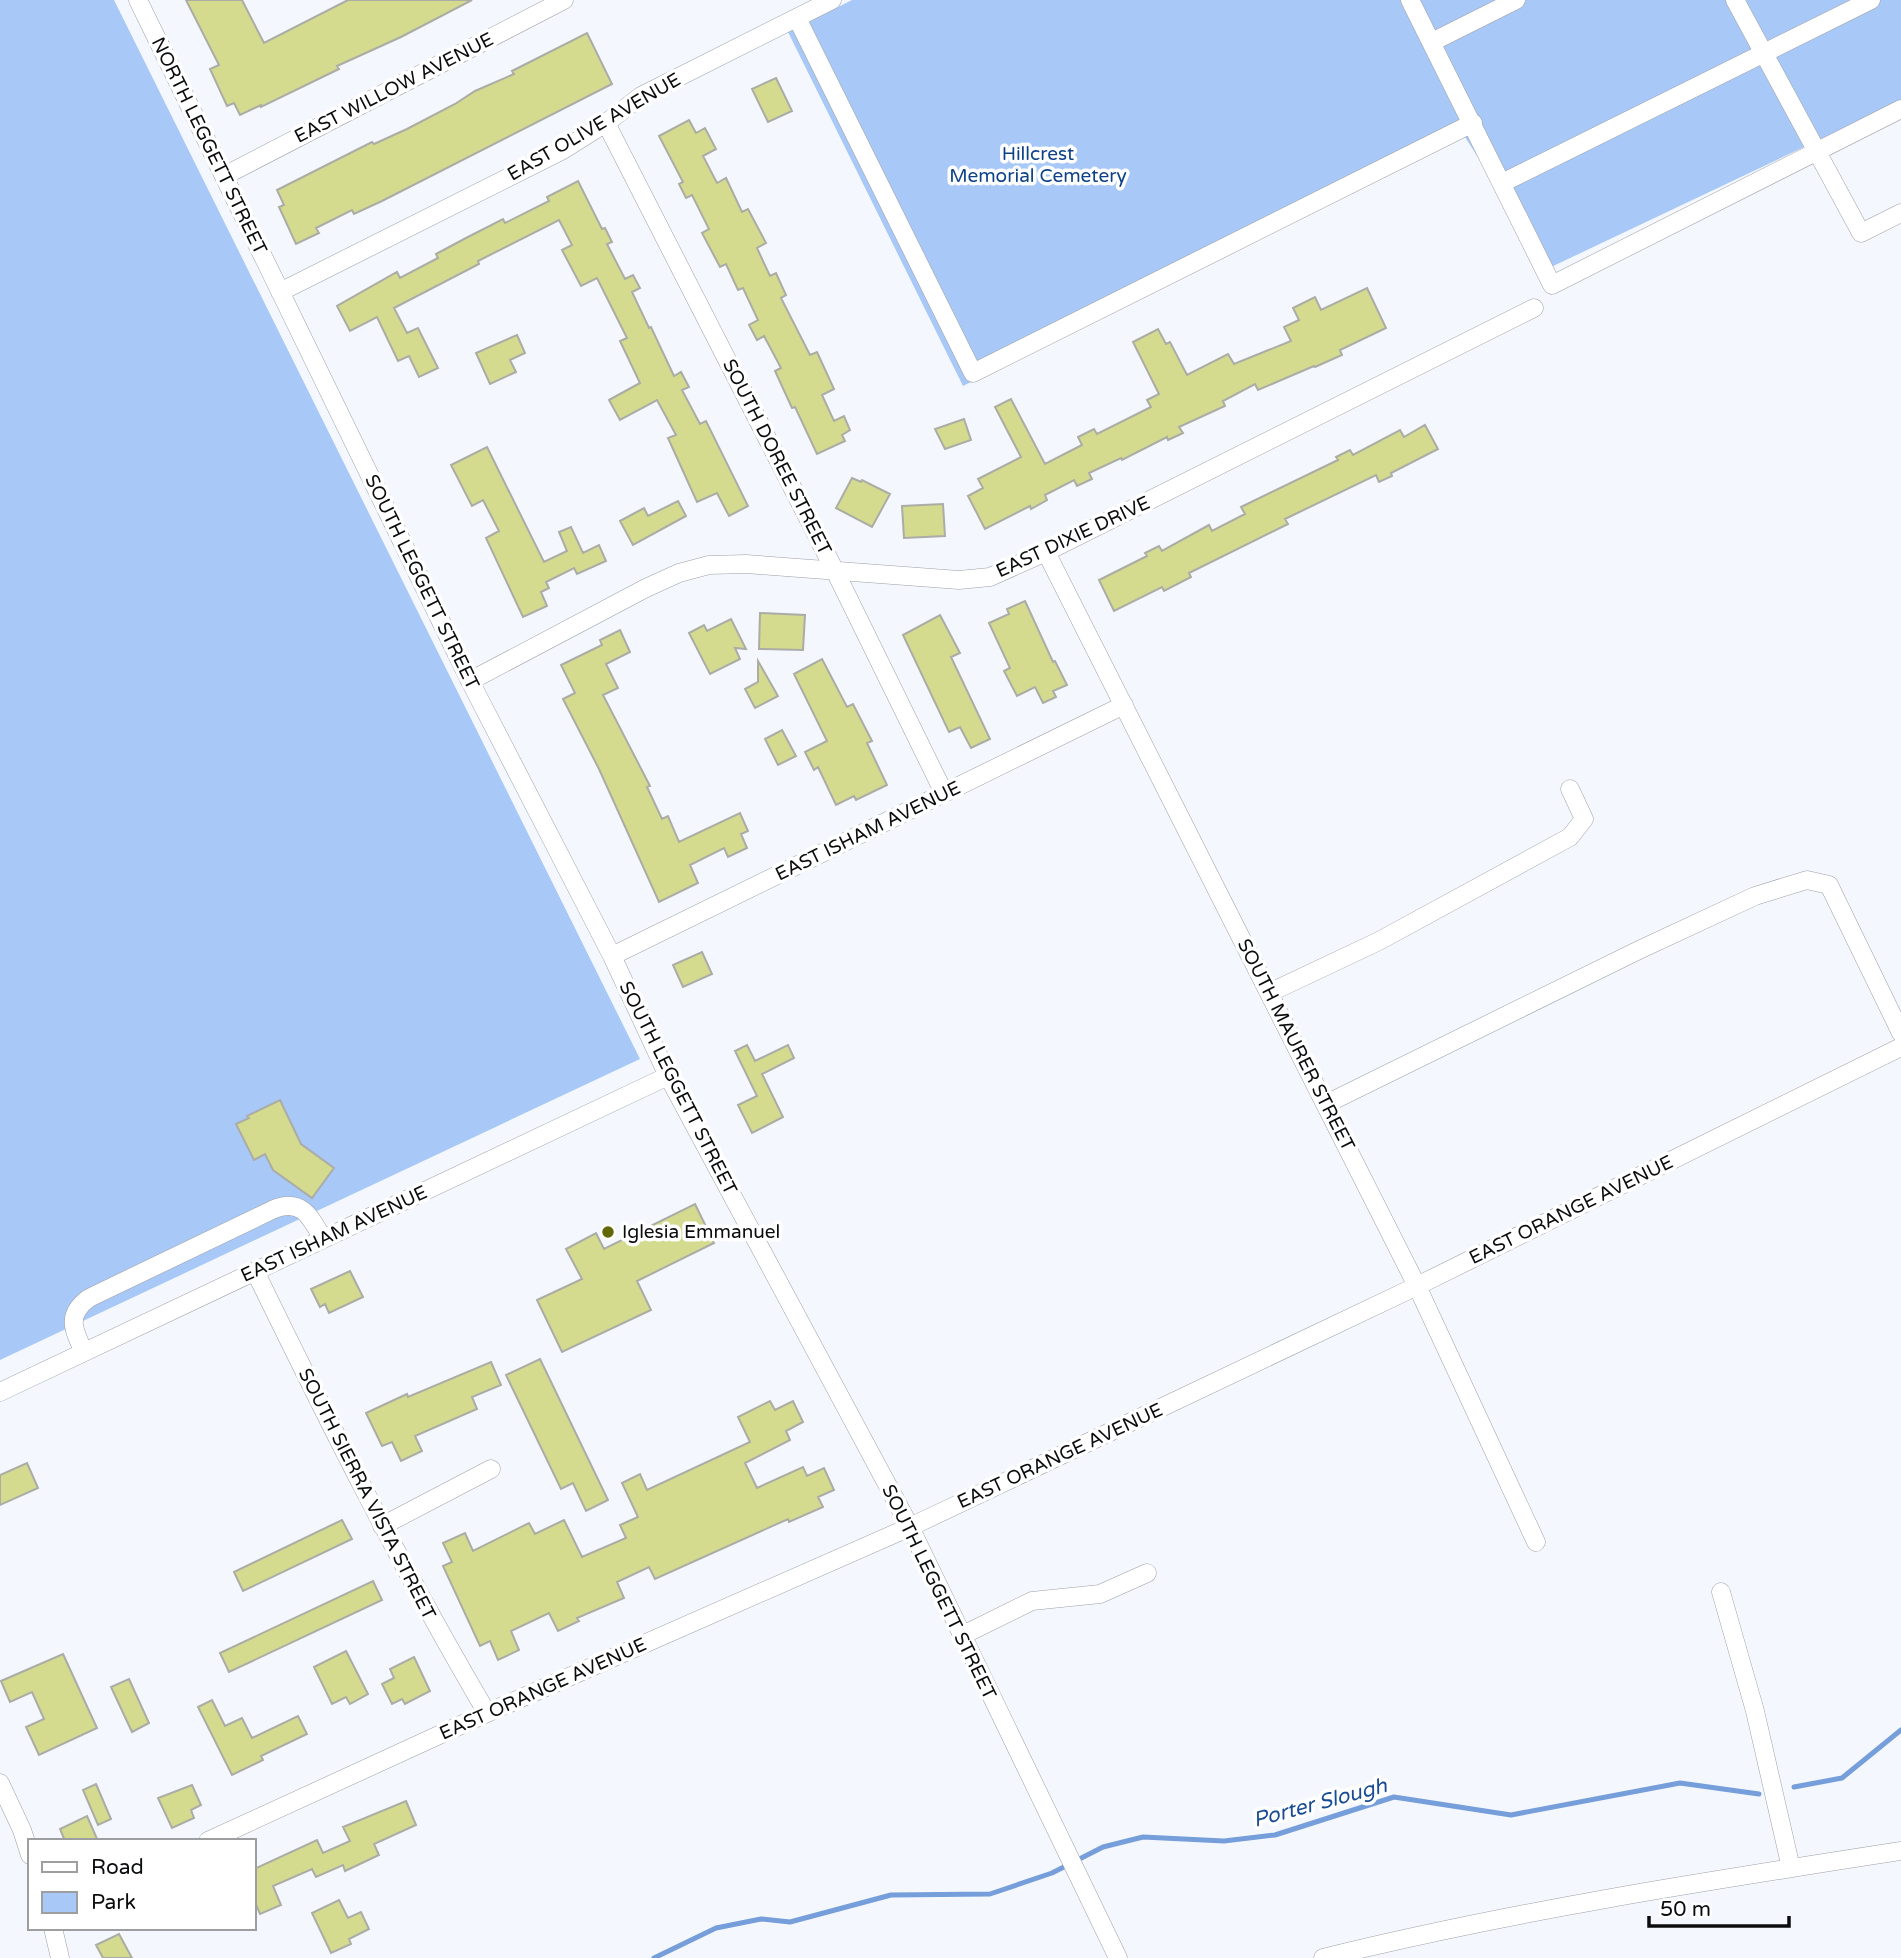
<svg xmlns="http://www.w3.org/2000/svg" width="1901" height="1958" font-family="'Varela Round',sans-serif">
<rect width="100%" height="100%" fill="#f4f8fe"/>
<path fill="#a8c8f8" d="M0 0H114L640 1059 0 1360Z
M852 0H1901V101L1549 268 1463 134 963 386 788 32Z"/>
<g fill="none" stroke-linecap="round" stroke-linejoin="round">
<path stroke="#769eda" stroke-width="5" d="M1794 1787 1842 1778 1901 1730
M654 1958 716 1928 761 1919 790 1922 891 1895 990 1894 1052 1873 1103 1847 1143 1837 1224 1841 1275 1835 1394 1797 1511 1815 1680 1783 1759 1794"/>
</g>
<path fill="#d4db8f" stroke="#abaca6" stroke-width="2" d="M186 0H242L264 43 348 0H472L401 37 337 66 339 69 261 107V105L240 115 234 103 227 106 210 69 219 65Z
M587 33 612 84 382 201 354 214 352 210 316 228 319 233 296 244 279 207 284 205 277 190 372 142 374 144 407 129 455 104 475 91 514 74 512 71Z
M776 78 792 111 768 122 752 89Z
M689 120 696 133 705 128 716 149 703 156 717 183 726 178 742 212 748 209 766 243 757 248 770 276 776 273 786 295 781 298 810 355 817 352 834 389 822 395 834 421 844 416 850 430 842 435 845 441 817 454 795 407 792 408 775 371 781 368 764 336 757 340 749 325 758 320 743 288 738 290 726 264 720 267 702 233 709 229 692 195 686 198 679 184 683 182 659 136Z
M578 181 602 229 605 228 612 242 607 244 625 279 633 275 640 288 632 292 649 328 651 327 674 376 681 372 689 387 682 390 700 424 706 421 748 506 729 516 717 493 697 502 668 438 676 435 657 400 620 420 609 400 640 383 620 341 627 338 597 278 581 286 562 250 572 245 559 220 478 261 479 264 394 308 407 333 418 328 438 368 419 377 409 356 398 361 377 317 350 331 337 306 397 272 400 278 438 258 436 254 466 238 503 219 505 223 549 201 547 197Z
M1367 288 1386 328 1340 350 1342 355 1315 367 1314 366 1258 390 1255 384 1223 401 1225 406 1179 427 1183 433 1168 440 1167 437 1122 460 1121 458 1089 473 1092 479 1077 486 1074 480 1045 495 1047 500 1031 509 1030 506 985 529 968 496 983 488 978 479 1021 457 995 407 1011 399 1045 464 1082 445 1078 437 1094 429 1097 434 1151 407 1147 400 1159 394 1133 342 1158 329 1166 344 1170 342 1187 375 1228 354 1234 364 1291 341 1284 327 1299 320 1293 308 1315 297 1321 310Z
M517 335 525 353 510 360 516 372 490 384 476 353Z
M964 419 971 440 945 449 935 429Z
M1425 425 1438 449 1391 473 1392 476 1379 482 1376 475 1285 519 1288 524 1189 573 1191 577 1164 591 1162 587 1114 611 1099 580 1147 556 1145 553 1159 546 1162 551 1209 525 1212 531 1245 514 1241 507 1338 460 1336 457 1350 450 1353 455 1400 430 1404 437Z
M487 447 544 562 567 551 559 532 571 527 583 553 599 545 606 561 577 574 574 568 546 582 549 588 541 592 547 606 523 617 486 538 499 531 483 500 472 506 451 465Z
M852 478 861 482 862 480 890 494 872 527 836 508Z
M678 501 686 516 633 545 620 521 644 508 648 516Z
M943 504 945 536 904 538 902 506Z
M1025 601 1053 662 1055 661 1067 685 1053 691 1056 697 1043 703 1035 687 1017 696 1004 671 1010 668 989 623 1009 614 1007 609Z
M760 613 805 615 803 650 759 649Z
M940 615 960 653 951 657 990 739 971 748 960 727 949 732 903 635Z
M731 619 746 649 735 648 740 659 710 674 689 633 704 625 707 631Z
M620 630 630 652 606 664 618 688 603 695 650 786 647 787 662 819 668 816 679 842 740 813 748 831 741 834 747 848 728 857 724 848 690 865 698 883 659 902 599 769 563 699 575 693 561 665 602 645 600 640Z
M822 659 847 707 853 704 872 741 867 743 887 785 856 800 854 796 836 805 818 767 814 770 805 752 827 741 794 674Z
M758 661 778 696 755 708 745 689 758 682Z
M782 730 796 756 778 765 765 739Z
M702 952 712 974 683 987 673 965Z
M747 1045 755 1061 788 1045 794 1058 762 1074 783 1117 752 1133 738 1105 757 1096 735 1051Z
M280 1100 301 1144 334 1168 312 1198 273 1170 265 1154 254 1160 236 1124 249 1118 247 1116Z
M695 1204 714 1243 637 1281 651 1310 562 1352 537 1300 582 1279 566 1249 596 1233 604 1249Z
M350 1271 363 1297 329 1313 325 1304 320 1307 311 1289Z
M540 1359 608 1500 586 1511 573 1483 561 1489 506 1375Z
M491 1362 501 1385 472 1397 477 1409 415 1436 422 1451 401 1461 392 1442 382 1446 366 1413 407 1394 408 1397Z
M770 1401 775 1410 793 1401 803 1422 786 1431 790 1440 745 1463 757 1488 803 1467 807 1476 824 1468 834 1490 818 1497 823 1507 789 1522 788 1519 655 1579 649 1567 617 1582 624 1598 577 1618 579 1621 558 1631 549 1613 511 1631 519 1650 498 1660 490 1641 480 1646 443 1566 452 1562 443 1543 465 1533 473 1551 529 1523 535 1534 564 1520 582 1557 626 1538 620 1525 638 1517 622 1483 640 1474 647 1490 750 1442 738 1417Z
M27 1463 38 1488 0 1505V1475Z
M342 1520 352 1539 243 1591 234 1572Z
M373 1581 382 1600 229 1672 220 1653Z
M346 1651 368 1694 350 1704 346 1697 332 1704 314 1667Z
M63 1654 97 1728 39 1755 26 1727 44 1719 32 1692 10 1702 1 1681Z
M414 1657 430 1691 405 1704 402 1699 392 1704 382 1684 394 1678 390 1669Z
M129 1679 149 1723 132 1732 111 1687Z
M212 1700 225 1726 242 1718 252 1738 298 1716 307 1734 261 1756 263 1760 232 1775 198 1707Z
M96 1784 111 1819 98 1825 83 1790Z
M192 1785 201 1805 191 1810 194 1818 172 1828 158 1798Z
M406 1801 416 1825 374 1844 379 1855 345 1871 343 1865 316 1877 312 1869 273 1886 281 1905 260 1914 254 1900V1869L317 1840 323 1853 350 1841 343 1827Z
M87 1816 98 1841H65L60 1829Z
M339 1900 348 1918 361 1912 369 1929 349 1939 351 1944 331 1953 312 1913Z
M119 1934 132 1958H103L96 1945Z"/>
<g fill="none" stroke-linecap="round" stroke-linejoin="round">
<defs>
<path id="minor" d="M138 0 470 681 612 956 668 1076 910 1527 1118 1958
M1410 0 1552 285 1901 109
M1735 0 1861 233 1901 213
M797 18 973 373 1473 123
M1432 42 1516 0
M606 123 835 571 944 793
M224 176 564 0
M1502 183 1871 0
M280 292 563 150 606 123 641 96 832 0
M1046 552 1417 1286 1536 1542
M470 681 646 588 679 573 709 565 746 564 959 580 990 577 1046 552 1534 308
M612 956 1124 705
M1269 993 1379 941 1570 837 1584 819 1570 789
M1326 1104 1639 950 1755 896 1807 880 1829 885 1901 1033
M255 1271C328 1421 402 1569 487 1713
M84 1352C73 1329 66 1315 89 1298L272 1210C301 1197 310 1216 323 1239
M0 1392 668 1076
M382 1526 491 1469
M1721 1592 1755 1711 1791 1868
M963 1635 1032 1601 1100 1594 1147 1573
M0 1783 22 1830 30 1855
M208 1841 487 1713 910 1527 1417 1286 1901 1047
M53 1928 60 1958
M1323 1958C1513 1911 1707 1881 1901 1851"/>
</defs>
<use href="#minor" stroke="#9da0a6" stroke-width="19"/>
<use href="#minor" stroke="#fff" stroke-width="18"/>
</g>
<circle fill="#636806" stroke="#fff" stroke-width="2.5" cx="608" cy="1232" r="7"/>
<g text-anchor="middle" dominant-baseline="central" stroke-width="7" stroke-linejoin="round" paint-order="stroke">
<g font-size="19" fill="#0b0c0e" stroke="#fff">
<text transform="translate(394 88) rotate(-27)">EAST WILLOW AVENUE</text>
<text transform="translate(594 127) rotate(-30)">EAST OLIVE AVENUE</text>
<text transform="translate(209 146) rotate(64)">NORTH LEGGETT STREET</text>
<text transform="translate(777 457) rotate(63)">SOUTH DOREE STREET</text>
<text transform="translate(1073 537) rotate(-25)">EAST DIXIE DRIVE</text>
<text transform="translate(422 582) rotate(64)">SOUTH LEGGETT STREET</text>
<text transform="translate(868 831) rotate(-26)">EAST ISHAM AVENUE</text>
<text transform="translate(1296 1045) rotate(63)">SOUTH MAURER STREET</text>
<text transform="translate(678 1088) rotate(63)">SOUTH LEGGETT STREET</text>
<text transform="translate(1571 1210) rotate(-26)">EAST ORANGE AVENUE</text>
<text transform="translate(334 1234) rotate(-25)">EAST ISHAM AVENUE</text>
<text transform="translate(1060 1456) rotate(-25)">EAST ORANGE AVENUE</text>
<text transform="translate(367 1494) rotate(63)">SOUTH SIERRA VISTA STREET</text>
<text transform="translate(939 1592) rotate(64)">SOUTH LEGGETT STREET</text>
<text transform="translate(543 1689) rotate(-24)">EAST ORANGE AVENUE</text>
</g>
<g font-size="19" fill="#0e4288" stroke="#fff">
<text x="1038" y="154">Hillcrest<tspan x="1038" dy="22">Memorial Cemetery</tspan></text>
</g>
<g font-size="19" fill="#0b0c0e" stroke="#fff" text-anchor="start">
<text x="622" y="1232">Iglesia Emmanuel</text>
</g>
<g font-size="21" font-style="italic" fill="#194c93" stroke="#fff">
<text transform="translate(1320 1803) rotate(-15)">Porter Slough</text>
</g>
</g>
<rect x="28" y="1839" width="228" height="91" fill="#ffffff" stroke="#9d9e9f" stroke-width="2"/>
<rect x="42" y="1862" width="35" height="10" fill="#ffffff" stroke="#9d9e9f" stroke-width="2"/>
<text x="91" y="1874" font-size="21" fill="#0b0c0e">Road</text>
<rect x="42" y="1892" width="35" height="21" fill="#a8c8f8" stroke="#9d9e9f" stroke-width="2"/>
<text x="91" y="1909" font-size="21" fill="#0b0c0e">Park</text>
<path d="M1649 1916v10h140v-10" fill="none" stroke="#0b0c0e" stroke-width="3.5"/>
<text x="1660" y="1916" font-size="21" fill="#0b0c0e" stroke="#ffffff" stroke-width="5" paint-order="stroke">50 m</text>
</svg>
